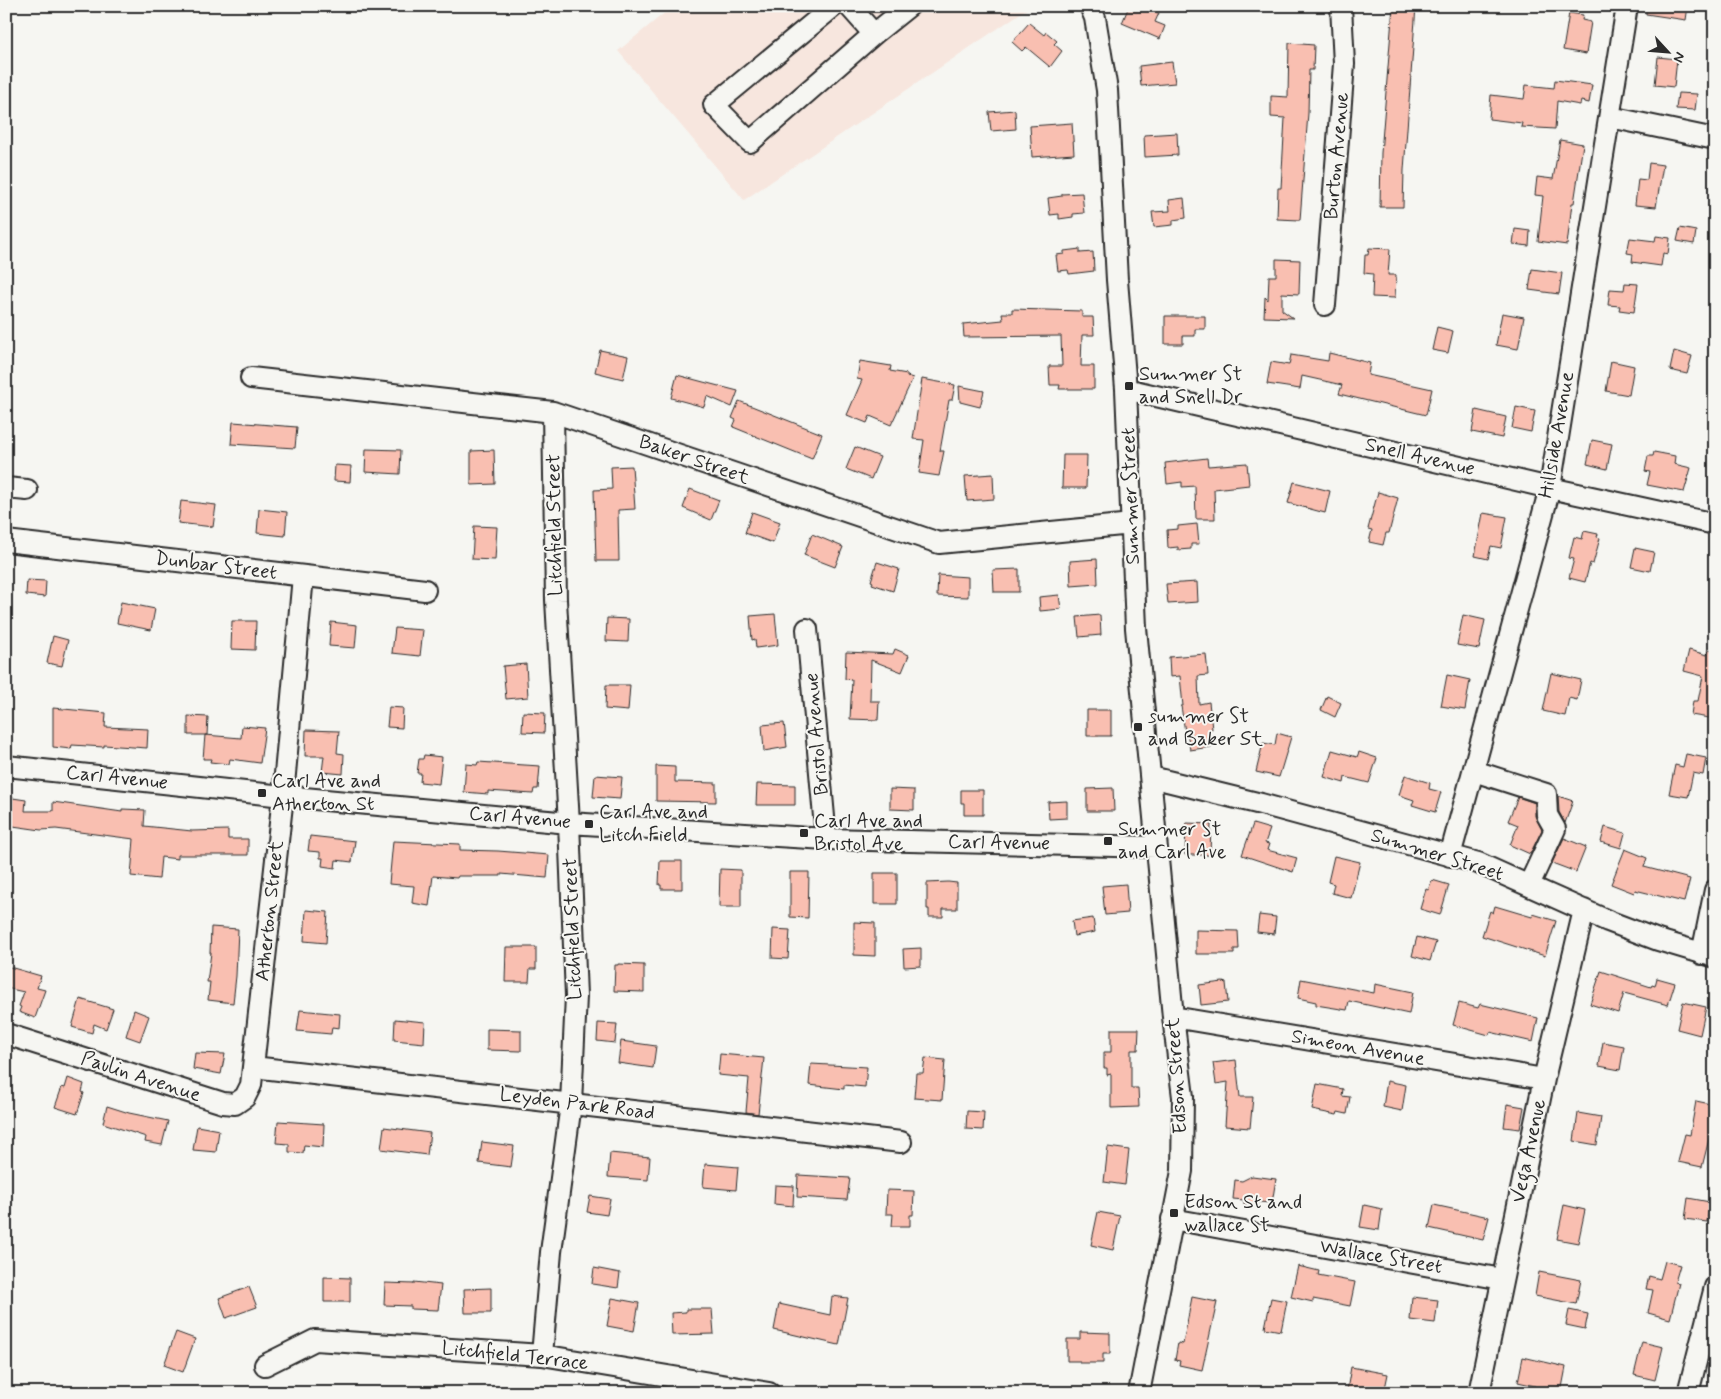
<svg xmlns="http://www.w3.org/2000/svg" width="1721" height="1399" font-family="Mynerve,sans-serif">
<rect width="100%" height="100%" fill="#f6f6f2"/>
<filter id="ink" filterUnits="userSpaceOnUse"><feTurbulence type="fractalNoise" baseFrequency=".02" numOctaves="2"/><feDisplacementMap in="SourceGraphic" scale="10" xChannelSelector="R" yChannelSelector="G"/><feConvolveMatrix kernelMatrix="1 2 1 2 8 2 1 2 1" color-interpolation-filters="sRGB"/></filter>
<g filter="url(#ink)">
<path fill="#f7e6de" d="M673 6H1031L744 200 618 51Z"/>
<path fill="#f9bfb1" stroke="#2b2b2b" d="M1129 6H1142L1159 13 1155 22 1165 26 1160 39 1122 23Z
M1393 6H1416L1404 170 1403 207H1380L1381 153Z
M1646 6H1688L1686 20 1646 14Z
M1569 13 1583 15 1582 20 1591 22 1586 54 1563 50Z
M1029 23 1044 35 1046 32 1057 41 1054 44 1062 51 1050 67 1026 47 1022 51 1012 42Z
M1289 43 1314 45 1313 70H1309L1308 113 1300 220 1277 219 1278 188H1281L1285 118 1271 117V96L1288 97Z
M1658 57 1677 59 1674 87 1655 85Z
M1172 62 1175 83 1141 86 1139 66Z
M1555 80 1592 85 1589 103 1581 101 1580 105 1557 101 1555 129 1521 127 1522 123 1489 119 1491 95 1524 99 1526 85 1554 88Z
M1678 93 1697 94 1695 110 1676 109Z
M1015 110 1016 129 991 131 989 112Z
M1072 123 1074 154 1032 157 1030 126Z
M1177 133 1178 155 1145 157 1144 135Z
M1560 140 1583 144 1574 203H1572L1567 245 1538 241 1543 196 1535 195 1537 177 1553 179Z
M1649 163 1663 165 1656 207 1635 205 1638 179 1647 180Z
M1082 193 1084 213 1073 214V217L1059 219V214L1050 215 1048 198 1062 196V194Z
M1184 198 1186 218 1173 220V225L1154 227 1152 212 1170 211 1169 200Z
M1680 228 1696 231 1694 244 1677 241Z
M1515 229 1530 231 1529 246 1513 244Z
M1656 236 1670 238 1668 254 1663 253 1661 266 1632 262 1633 254 1627 253 1630 238 1655 241Z
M1369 248 1390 249 1388 275H1396L1395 298 1372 297 1373 274 1364 273 1365 255H1368Z
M1080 249V253L1093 252 1094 271 1069 274 1068 270 1058 271 1056 255 1064 254V251Z
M1276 259 1300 260 1299 294 1282 293V310L1293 318 1264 317 1265 297 1268 300 1269 276H1276Z
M1532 269 1562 273 1559 294 1529 290Z
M1625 283 1638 284 1634 312 1619 310 1620 306 1608 305 1610 289 1624 290Z
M1012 309 1082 311V317H1093L1094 335H1082L1081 366H1094V389H1059L1060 385H1050L1049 366H1062L1061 336 964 337 963 324 1003 320 1002 313H1012Z
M1502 313 1524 317 1518 349 1496 345Z
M1165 316H1205V329H1195V336H1183V344H1165Z
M1437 327 1453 331 1448 353 1432 350Z
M600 350 628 356 623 379 595 372Z
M1674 351 1692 356 1687 374 1670 370Z
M1329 353 1370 363 1368 375 1432 389 1426 415 1339 394 1342 385 1302 376 1300 389 1267 384 1271 362 1289 365 1291 355 1328 361Z
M860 361 891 366 890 371 907 374V376L913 378 891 425 870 416 867 423 847 415 862 380 857 379Z
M1611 361 1634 366 1629 395 1606 391Z
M677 375 711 384 738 391 732 407 707 396 704 407 671 398Z
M922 379 955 385 952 400H949L940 451H944L939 476 919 473 924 440 913 439Z
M959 386 984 391 980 407 960 402Z
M739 401 822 434 812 459 733 427 736 420 732 418Z
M1516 407 1535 411 1531 432 1512 428Z
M1476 410 1506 417 1502 438 1472 432Z
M233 422 297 427 295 448 231 444Z
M1592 440 1612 444 1607 469 1587 464Z
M855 447 880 457 871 479 846 469Z
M366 449 401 450 400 474 365 472Z
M494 450 495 484 471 485V451Z
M1654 452 1675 456 1674 464 1691 468 1684 492 1647 485 1650 472 1645 471 1648 456H1653Z
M1063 455H1087L1086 488H1062Z
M1207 458 1208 466 1247 463 1249 485 1214 489 1215 519H1196L1195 486 1182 487V482L1167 484 1165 463Z
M335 465 351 466 350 482 334 481Z
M632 466 635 509 618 510 619 561H596L594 490 612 489 611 467Z
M993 474 994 499 967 501 965 476Z
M1294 482 1330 491 1325 513 1288 503Z
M690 489 719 500 711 520 683 508Z
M1378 492 1398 498 1389 533H1386L1383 545 1369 542 1372 530 1368 529Z
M181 501 216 505 213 527 178 523Z
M259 509 287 512 285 536 257 533Z
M752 512 780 522 773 543 745 533Z
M1483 513 1507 517 1501 548 1491 546 1488 559 1475 556Z
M1197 524 1199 544H1191V549L1178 550V547L1168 548 1167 530 1178 529V526Z
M474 526 497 527 495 560 472 559Z
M1584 531 1598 534 1597 537 1600 538 1593 564 1590 563 1585 582 1569 578 1574 559 1569 558 1574 537 1582 539Z
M812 534 843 547 835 567 804 555Z
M1635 548 1654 552 1650 571 1631 567Z
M1097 559 1098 584 1071 586 1070 561Z
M877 562 899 569 893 591 872 584 873 582 871 581Z
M1019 569V592H994L993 570Z
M938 575 968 577V597L937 596Z
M27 580 46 581 45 597 26 595Z
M1197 582 1198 602 1168 604 1166 584Z
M1059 595 1061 609 1040 611 1039 597Z
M121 602 155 609 151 630 117 623Z
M775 614 778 645 756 648 755 639 752 640 750 616Z
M1100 615 1101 635 1079 637 1077 617Z
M1463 615 1485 620 1479 649 1457 645Z
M607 618 629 619 628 642 606 641Z
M232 621H256L255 650 231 649Z
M331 622 357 625 355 648 329 646Z
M395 628 423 630 420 656 392 653Z
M53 636 68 640 62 666 47 663Z
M895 649 909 655 902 672 871 660 870 701H879L878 720 850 719 852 680 845 679 846 652 893 654Z
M1689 650 1707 655 1709 650 1715 651V719L1691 715 1693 701H1698L1703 676 1684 671Z
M1206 654 1208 675 1198 676 1199 704 1209 702 1212 729 1209 730 1211 747 1190 750 1187 732H1185L1181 706H1183L1180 676 1170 677 1169 657Z
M526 664 528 697 506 699 503 666Z
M1551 673 1581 680 1577 700 1569 698 1565 716 1543 711Z
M1447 675 1470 680 1465 710 1441 706Z
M606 685H630L628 711 605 709Z
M1327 696 1341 703 1335 717 1321 710Z
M389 707 403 708 402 728 387 727Z
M53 708 106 713 105 727 148 729 147 748 104 745V747L72 745 71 749 53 747Z
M1087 710H1111V736H1087Z
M523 712 545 713 544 733 522 732Z
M188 716 208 717 207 735H188Z
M784 723 787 747 764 751 762 725Z
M242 726 265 728 260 763 230 759 229 764 210 762 211 759H203L205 735 241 738Z
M306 730 339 731 337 753 344 754 343 774 322 772 324 756H305Z
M1277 733 1291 737 1279 777 1256 772 1263 743 1275 745Z
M1332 750 1357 757 1359 752 1377 758 1369 783 1345 777 1344 783 1324 777Z
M1686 754 1706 758 1703 775 1693 773 1688 797 1669 794 1675 765 1683 767Z
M424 755 442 757 439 784 420 782 421 773H417L419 759H423Z
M478 762 540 766 538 789H534L533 794 488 791V794L464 792 466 764 477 765Z
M656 766 675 767V782L716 783V802L656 801Z
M595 775 622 777 620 799 593 797Z
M1405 775 1430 783 1429 789 1441 792 1435 812 1412 805 1414 800 1399 795Z
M757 784 795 785V805H756Z
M1113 788 1114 811H1087V789Z
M890 789 914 790V810L890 809Z
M961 790H983V815H964V803H961Z
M1558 796 1573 801 1565 823 1559 812Z
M6 797 26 800 25 811H53V802L122 812V809L145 810 144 826 192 831 228 830V839H248V855H178V859L161 857 159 879 131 876 134 839 56 829 41 830 6 825Z
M1518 797 1535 803V816L1542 830 1530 854 1510 845 1518 825 1508 821Z
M1067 801V818L1049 819 1048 802Z
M1186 823 1211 824 1210 855H1185Z
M1253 824 1270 829 1265 843 1269 844 1267 850 1297 858 1293 872 1242 855Z
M1605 827 1625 833 1621 848 1601 842Z
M310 836 355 841 352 862 336 860 335 868 322 866 323 858H320V852L308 851Z
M1564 838 1586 847 1576 872 1552 863Z
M393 841 460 844V850L498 851 549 855 547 878 501 874V876H458L457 878 433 876 429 906 412 903 414 886 389 884Z
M1625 849 1647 858 1644 867 1690 879 1684 902 1635 890 1634 893 1611 884Z
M1334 856 1360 862 1351 898 1332 893 1334 884 1328 882Z
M660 861H682V889H661V885H659Z
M720 869 741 870V907H719Z
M790 872H809L808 918 790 917Z
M874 873H897V904H874Z
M1432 880 1449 885 1440 915 1420 909 1426 889 1428 890Z
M948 882 957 883V909H943V917H929V909H927V883Z
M1126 884 1128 913 1105 915 1102 886Z
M1495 906 1532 917 1533 914 1556 921 1545 956 1482 936 1490 911 1493 913Z
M306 910 328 912 326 943 304 941Z
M1259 915 1276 917 1274 934 1257 932Z
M1093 918 1095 932 1074 936 1072 921Z
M854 922 875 923V956L854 955Z
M211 927 238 929 236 976 233 1003 208 1000 210 982H207L211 953H210Z
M773 929 790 930 788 959 772 958Z
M1196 930 1238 931 1239 949H1234V954H1196Z
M1417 937 1436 942 1430 961 1412 956Z
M506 947H536V969H530L529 982H505Z
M921 948V966L904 967 903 949Z
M618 964 644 965V992L614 991 615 965H618Z
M6 966 41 976 37 988 45 990 35 1018 19 1012 21 1007 19 1006 24 992 6 988Z
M1601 971 1651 987 1652 985 1655 986 1657 978 1675 983 1668 1005 1624 993 1618 1013 1590 1004Z
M1301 979 1374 993 1375 984 1413 992 1409 1014 1349 1001 1347 1010 1316 1005V1002L1298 998Z
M1223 982 1226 983 1228 1002 1201 1005 1199 985Z
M80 999 113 1009 106 1029 94 1024 92 1033 72 1027Z
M1683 1002 1706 1007 1700 1035 1677 1029Z
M1459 1003 1478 1008 1480 1004 1538 1018 1533 1042 1490 1032 1489 1035 1453 1025Z
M134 1010 149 1016 140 1041 126 1036Z
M300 1010 340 1014 339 1028 332 1027 331 1034 297 1031Z
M395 1019 425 1022 424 1043 394 1040Z
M598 1023 617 1024 615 1043 597 1041Z
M487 1029 521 1030V1051L487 1050Z
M1111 1029H1139L1138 1050H1131V1088H1138L1139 1107 1111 1108V1074L1107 1075V1068H1104V1052H1111Z
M621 1041 656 1046 653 1068 618 1063Z
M1603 1042 1624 1046 1620 1070 1599 1066Z
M195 1053 225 1054 221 1074 193 1069Z
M720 1054 764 1058 758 1114 746 1112 749 1078 718 1075Z
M925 1058 945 1060 942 1100 914 1098 916 1073H923Z
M1236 1060 1240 1097H1253L1250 1128 1225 1126 1228 1082 1216 1084 1213 1063Z
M811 1064 867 1067 865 1087 844 1085V1089L809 1085Z
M68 1078 84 1084 82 1092 84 1093 77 1114 55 1107 62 1087 65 1088Z
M1387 1081 1406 1085 1402 1111 1383 1107Z
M1317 1084 1343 1089 1342 1096 1350 1097 1347 1114 1338 1112 1337 1115 1312 1110Z
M1696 1101 1715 1105V1115L1702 1167 1678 1162 1685 1134 1690 1135Z
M1507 1104 1524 1107 1520 1129 1504 1127Z
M107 1106 129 1113 168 1121 162 1145 145 1142 146 1137 103 1123Z
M967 1111 984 1112 983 1130 966 1129Z
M1578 1113 1601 1117 1597 1145 1574 1141Z
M278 1121 324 1124 323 1147 304 1145 303 1153 289 1152V1144L276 1143Z
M197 1126 219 1130 216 1152 193 1150Z
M384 1127 430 1133 427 1155 381 1149Z
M482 1142 514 1146 511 1167 479 1163Z
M1108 1147 1129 1150 1125 1185 1104 1182Z
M610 1153 650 1157 648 1180 608 1177Z
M705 1164 738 1167 736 1190 703 1187Z
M798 1175 850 1178 847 1200 797 1197Z
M1252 1176 1276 1179 1272 1203 1258 1202V1205L1244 1204V1200L1233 1199 1235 1180 1242 1181Z
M775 1185 794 1186 793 1206 774 1204Z
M887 1190 914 1191 913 1215H910V1226H892L893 1214H886Z
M590 1196 610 1199 607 1215 587 1212Z
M1688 1198 1710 1202 1707 1222 1685 1219Z
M1364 1205 1382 1209 1379 1230 1360 1227Z
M1434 1205 1489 1217 1483 1240 1429 1228Z
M1564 1205 1585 1210 1578 1243 1557 1239Z
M1098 1212 1120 1216 1113 1250 1091 1245Z
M1665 1261 1680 1265 1675 1282 1679 1283 1670 1319 1648 1313 1653 1290 1646 1289 1649 1276 1660 1279Z
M1298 1266 1319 1271 1318 1275 1355 1282 1350 1306 1313 1299V1302L1291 1297Z
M594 1268 620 1273 618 1288 592 1284Z
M1539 1272 1581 1280 1576 1304 1535 1296Z
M324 1277 350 1278V1302H324Z
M414 1282 441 1285 438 1310 411 1309V1306L384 1305 385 1283 414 1284Z
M249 1287 257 1307 226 1318 219 1298Z
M491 1288V1313H465L464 1289Z
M832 1296 848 1298 839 1345 774 1330 779 1304 830 1315Z
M1192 1297 1217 1302 1202 1370 1179 1365 1180 1361 1175 1360 1178 1343 1183 1344Z
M1412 1297 1438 1300 1435 1323 1410 1320Z
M612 1298 639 1303 634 1331 607 1326Z
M1271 1298 1287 1301 1281 1331 1265 1328Z
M686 1309H712L714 1334 672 1335 671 1313 686 1312Z
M1569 1310 1588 1314 1585 1329 1566 1325Z
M176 1332 195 1339 183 1372 164 1365Z
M1080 1332 1110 1333V1354H1103V1363H1080V1361H1067V1339H1080Z
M1642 1342 1663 1347 1655 1380 1634 1375Z
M1523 1357 1566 1367 1561 1393H1542L1534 1391 1535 1386 1518 1382Z
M1351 1367 1388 1374 1384 1393H1349L1350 1390H1347Z"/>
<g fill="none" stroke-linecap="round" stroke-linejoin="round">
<defs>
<path id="minor" d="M834 6 714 105 750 142 874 34 909 6
M849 6 874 34
M1090 6 1095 18 1107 90 1117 280 1126 389 1136 628 1173 1017 1183 1097 1182 1171 1139 1393
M1610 117 1715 139
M1325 305 1344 64 1341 6
M251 378 553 412 939 543 1132 524
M1126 389 1550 488 1715 524
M6 488 27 490
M6 541 425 590
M807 629 826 839
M6 766 283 796 569 823 826 839 1156 847
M1474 771 1546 794 1547 815 1555 829 1529 885
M1151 777 1261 804 1478 863 1608 921 1658 940 1715 957
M1450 856 1550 488 1627 6
M1702 954 1715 890
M1173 1017 1544 1079
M6 1034 223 1103 235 1104 245 1097 251 1085 283 796 303 576
M253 1067 901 1142
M1172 1219 1502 1279
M542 1355 551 1252 571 1104 576 996 569 823 556 600 553 412
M265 1365 315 1340 542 1355 769 1393
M1479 1393 1544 1079 1584 910
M1688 1393 1715 1287"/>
</defs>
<use href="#minor" stroke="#2b2b2b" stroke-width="24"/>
<use href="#minor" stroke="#f6f6f2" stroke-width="20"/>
</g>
</g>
<g fill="#2b2b2b" stroke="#f6f6f2" stroke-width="2">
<rect x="1124" y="381" width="10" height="10" rx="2.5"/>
<rect x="1133" y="722" width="10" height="10" rx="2.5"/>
<rect x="257" y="788" width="10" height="10" rx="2.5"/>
<rect x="584" y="819" width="10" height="10" rx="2.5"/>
<rect x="799" y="828" width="10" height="10" rx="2.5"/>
<rect x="1103" y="836" width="10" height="10" rx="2.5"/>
<rect x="1169" y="1208" width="10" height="10" rx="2.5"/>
</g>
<g text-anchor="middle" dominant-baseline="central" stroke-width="4" stroke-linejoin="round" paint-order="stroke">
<g font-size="20" fill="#2b2b2b" stroke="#f6f6f2">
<text transform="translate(1337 156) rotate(-85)">Burton Avenue</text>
<text transform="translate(1557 435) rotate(-80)">Hillside Avenue</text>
<text transform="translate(1420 457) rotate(13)">Snell Avenue</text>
<text transform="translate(694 460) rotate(19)">Baker Street</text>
<text transform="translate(1131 496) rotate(-92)">Summer Street</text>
<text transform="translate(555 525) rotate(-91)">Litchfield Street</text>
<text transform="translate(216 566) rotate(7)">Dunbar Street</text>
<text transform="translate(817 734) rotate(-95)">Bristol Avenue</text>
<text transform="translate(117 778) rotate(6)">Carl Avenue</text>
<text transform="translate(520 818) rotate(5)">Carl Avenue</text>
<text transform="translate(999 843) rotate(1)">Carl Avenue</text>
<text transform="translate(1437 855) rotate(17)">Summer Street</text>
<text transform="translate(270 911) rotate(-84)">Atherton Street</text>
<text transform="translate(573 929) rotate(-92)">Litchfield Street</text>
<text transform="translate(1358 1048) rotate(10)">Simeon Avenue</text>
<text transform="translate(1177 1076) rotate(-94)">Edson Street</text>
<text transform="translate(141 1077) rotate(18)">Paulin Avenue</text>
<text transform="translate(577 1104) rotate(7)">Leyden Park Road</text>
<text transform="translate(1529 1151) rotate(-78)">Vega Avenue</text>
<text transform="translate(1381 1257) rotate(10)">Wallace Street</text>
<text transform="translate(515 1356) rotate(6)">Litchfield Terrace</text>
</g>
<g font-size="20" fill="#2b2b2b" stroke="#f6f6f2" text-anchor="start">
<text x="1139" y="374">Summer St<tspan x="1139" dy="23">and Snell Dr</tspan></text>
<text x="1148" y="716">summer St<tspan x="1148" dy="23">and Baker St</tspan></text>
<text x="272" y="781">Carl Ave and<tspan x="272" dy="23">Atherton St</tspan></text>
<text x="599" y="812">Carl Ave and<tspan x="599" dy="23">Litch Field</tspan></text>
<text x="814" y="821">Carl Ave and<tspan x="814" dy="23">Bristol Ave</tspan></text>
<text x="1118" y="829">Summer St<tspan x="1118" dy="23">and Carl Ave</tspan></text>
<text x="1184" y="1202">Edson St and<tspan x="1184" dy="23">wallace St</tspan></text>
</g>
</g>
<rect width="1721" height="1399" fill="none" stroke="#f6f6f2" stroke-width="25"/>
<rect x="12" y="12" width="1696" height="1374" fill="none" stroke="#2b2b2b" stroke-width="2" filter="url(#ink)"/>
<g transform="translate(1668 52) rotate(116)" stroke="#f6f6f2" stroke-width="4" paint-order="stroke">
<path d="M0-4L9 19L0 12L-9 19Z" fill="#2b2b2b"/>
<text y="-8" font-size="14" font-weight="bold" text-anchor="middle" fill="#2b2b2b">N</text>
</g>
</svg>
